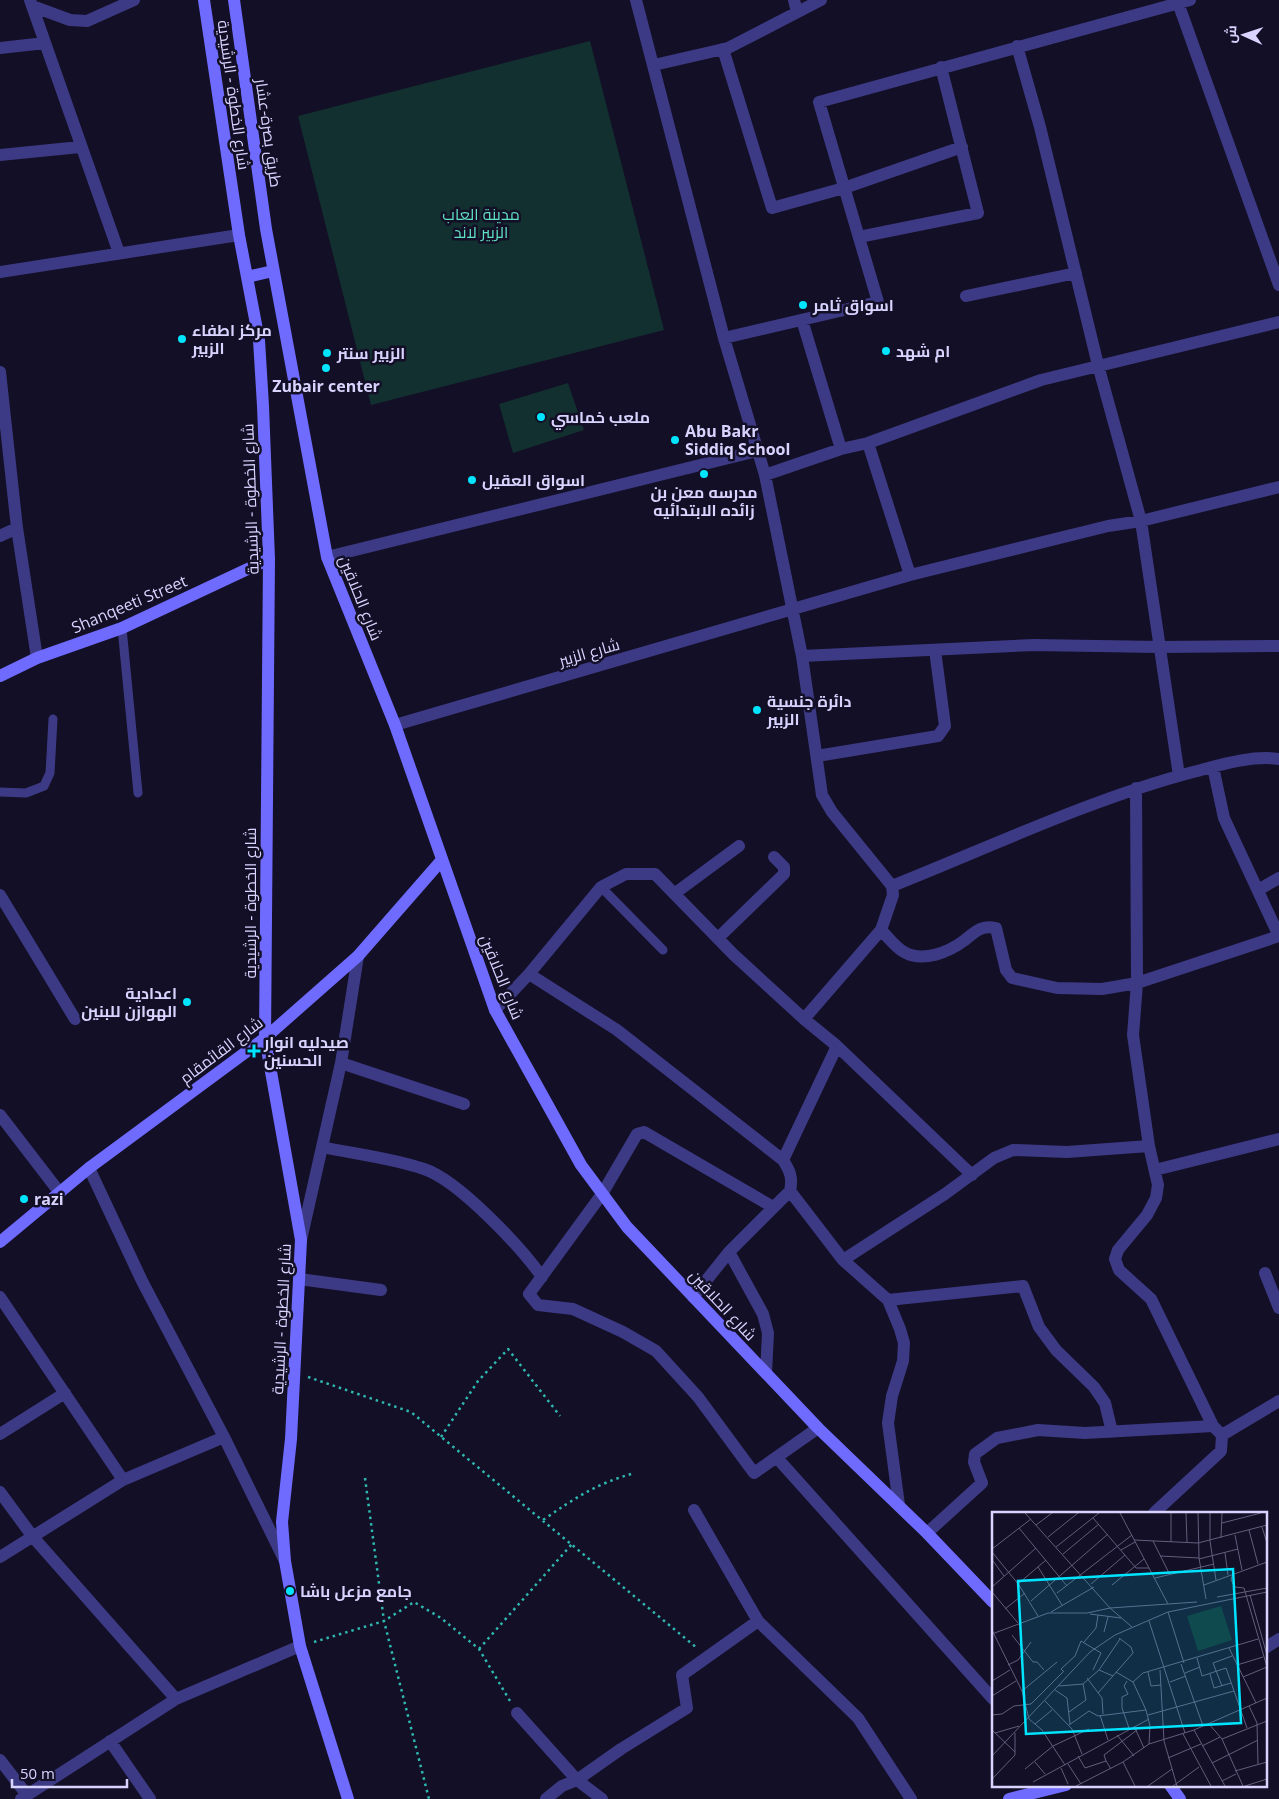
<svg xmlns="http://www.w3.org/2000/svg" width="1279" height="1799" font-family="'Open Sans',Cairo,sans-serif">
<rect width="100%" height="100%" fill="#130f26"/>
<path fill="#12302f" d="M590 41 664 330 371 405 298 116Z
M568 383 584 430 513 453 499 404Z"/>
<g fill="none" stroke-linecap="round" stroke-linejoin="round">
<path stroke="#2fb8b0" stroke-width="2.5" stroke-dasharray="2.5 4" stroke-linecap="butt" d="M308 1377 411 1412 697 1648
M441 1437 478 1381 508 1349 560 1416
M365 1478 384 1621 429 1799
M543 1520C575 1498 597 1483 635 1473
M314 1642 384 1621 414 1602 441 1618 479 1649 510 1701
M479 1649 572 1544"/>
<path stroke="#3d3a85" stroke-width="9" d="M122 628 138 793
M0 792 26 793 44 786 50 773 53 719
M601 887 663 950"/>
<path stroke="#3d3a85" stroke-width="12" d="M30 0 119 253
M636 0 724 338 765 475 802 656 822 795 832 812 892 886 893 895 881 930 804 1019
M794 0 797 12
M1177 0 1279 285
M32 6 70 20 87 21 134 0
M1017 46 1040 127 1098 365 1141 521 1179 776
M0 48 45 43
M723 49 772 208 844 188 962 147
M654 65 728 48 821 0
M0 155 80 147
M859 237 978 213 941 67
M0 272 239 235
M966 296 1076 273
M802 320 841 449
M724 338 878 302 819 102 1190 0
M0 372 17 528 37 658
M868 443 910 575
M765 475 841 449 868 443 1041 380 1279 322
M0 536 17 528
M327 557 757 451
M802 656 1034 645 1160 647 1279 646
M395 725 910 575 1108 526 1141 521 1279 487
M817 756 938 736 945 726 935 650
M1213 767 1224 818 1279 936
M1136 788 1137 983 1133 1035 1149 1146 1158 1185 1156 1198 1147 1215 1118 1250 1115 1259 1119 1270 1151 1299 1213 1426 1222 1435
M892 886C990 847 1091 799 1193 772 1220 765 1251 755 1279 759
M1258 890 1279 878
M674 894 739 846
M0 895 75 1019
M881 930C888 937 895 947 904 952 923 963 949 952 965 940 976 931 982 925 996 928L1006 970 1012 978 1057 988 1102 989 1137 983 1279 936
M718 938 784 874V867L774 857
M529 974 617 1030 783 1160C790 1171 793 1178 790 1191L729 1252 693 1297
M495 1010 529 974 601 887 626 874H655L733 954 804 1019 837 1046 972 1175
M341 1063 464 1104
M0 1115 60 1193
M322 1147C355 1154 392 1158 424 1169 458 1180 521 1247 542 1277
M783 1160 837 1046
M89 1168 142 1281 224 1437 284 1559
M1155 1170 1279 1139
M790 1191 843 1260 888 1300 900 1329 904 1343 903 1361 892 1396 888 1423 899 1505
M773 1207 644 1132 637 1134 602 1194 529 1294 538 1305 573 1309 623 1332 656 1351 698 1397 754 1473 818 1428
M301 1240 341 1063 358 956
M729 1252 763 1314 768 1333 766 1373
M843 1260 945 1194 994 1158 1013 1150 1067 1152 1149 1146
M1265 1273 1279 1308
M299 1279 381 1290
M0 1297 123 1480
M888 1300 1023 1286 1039 1327 1056 1350 1094 1387 1105 1403 1112 1432
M0 1434 65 1393
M778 1459 993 1699
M0 1492 33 1537 176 1699
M694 1510 758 1621 858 1718 911 1799
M1154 1513 1221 1451 1222 1435 1279 1401
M927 1533 982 1483 974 1462 975 1454 997 1438 1038 1430 1085 1433 1213 1426
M0 1557 123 1480 224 1437
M1265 1648 1279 1639
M517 1713 577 1780 602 1799
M110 1741 150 1799
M0 1760 27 1795
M21 1799 176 1699 300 1646
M546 1799 562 1786 577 1780 621 1749 687 1708 682 1675 758 1621"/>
<path stroke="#6f6bff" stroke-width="12" d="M204 0 239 235 259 340 263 406 269 559 265 1038 301 1240 291 1439 282 1522 285 1561 300 1646 348 1799
M234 0 266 229 327 557 395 725 495 1010 581 1165 627 1227 818 1428 927 1533 993 1602
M247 277 273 271
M0 676 37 658 122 628 269 559
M0 1242 89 1168 265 1038 358 956 441 861
M1170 1785 1180 1799
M1009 1799 1066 1785"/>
</g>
<g fill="#00e5ff" stroke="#130f26" stroke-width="2">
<circle cx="803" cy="305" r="5"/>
<circle cx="182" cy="339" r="5"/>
<circle cx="886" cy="351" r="5"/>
<circle cx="327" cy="353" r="5"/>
<circle cx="326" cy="368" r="5"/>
<circle cx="541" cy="417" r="5"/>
<circle cx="675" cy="440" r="5"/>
<circle cx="704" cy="474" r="5"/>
<circle cx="472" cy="480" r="5"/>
<circle cx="757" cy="710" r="5"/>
<circle cx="187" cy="1002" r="5"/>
<path d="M251.5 1043.5h5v5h5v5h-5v5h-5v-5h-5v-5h5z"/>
<circle cx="24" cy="1199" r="5"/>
<circle cx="290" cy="1591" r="5"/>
</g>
<g text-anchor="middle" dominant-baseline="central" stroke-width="5" stroke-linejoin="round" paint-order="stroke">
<g font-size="16" fill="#d9d4ff" stroke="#130f26">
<text transform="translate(234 95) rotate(82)">شارع الخطوة - الرشيدية</text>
<text transform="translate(269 133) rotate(82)">طريق بصرة-عشار</text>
<text transform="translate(250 499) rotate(-92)">شارع الخطوة - الرشيدية</text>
<text transform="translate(361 598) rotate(68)">شارع الحلاقين</text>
<text transform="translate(129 604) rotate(-23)">Shanqeeti Street</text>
<text transform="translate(589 652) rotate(-16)">شارع الزبير</text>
<text transform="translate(250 903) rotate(-90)">شارع الخطوة - الرشيدية</text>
<text transform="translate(502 977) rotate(68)">شارع الحلاقين</text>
<text transform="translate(221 1050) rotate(-37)">شارع القائمقام</text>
<text transform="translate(723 1305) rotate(47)">شارع الحلاقين</text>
<text transform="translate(281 1319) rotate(-87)">شارع الخطوة - الرشيدية</text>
</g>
<g font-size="16" fill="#5fe0c0" stroke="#130f26">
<text x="481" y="214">مدينة العاب<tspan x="481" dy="18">الزبير لاند</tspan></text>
</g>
<g font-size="16" font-weight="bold" fill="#d9d4ff" stroke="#130f26" text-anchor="start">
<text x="813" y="305">اسواق ثامر</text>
<text x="192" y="330">مركز اطفاء<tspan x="192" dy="18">الزبير</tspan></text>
<text x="896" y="351">ام شهد</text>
<text x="337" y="353">الزبير سنتر</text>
<text x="326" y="386" text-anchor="middle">Zubair center</text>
<text x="551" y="417">ملعب خماسي</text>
<text x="685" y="431">Abu Bakr<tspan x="685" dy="18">Siddiq School</tspan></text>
<text x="482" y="480">اسواق العقيل</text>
<text x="704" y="492" text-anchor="middle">مدرسه معن بن<tspan x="704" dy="18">زائده الابتدائيه</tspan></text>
<text x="767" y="701">دائرة جنسية<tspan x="767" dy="18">الزبير</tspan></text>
<text x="177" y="993" text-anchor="end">اعدادية<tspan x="177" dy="18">الهوازن للبنين</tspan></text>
<text x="264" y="1042">صيدليه انوار<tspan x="264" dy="18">الحسنين</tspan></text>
<text x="34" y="1199">razi</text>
<text x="300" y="1591">جامع مزعل باشا</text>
</g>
</g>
<g transform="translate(992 1512)">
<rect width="275" height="275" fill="#130f26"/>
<path d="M229 94 240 128 206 139 195 104Z" fill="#12302f"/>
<path fill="none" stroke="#625e7d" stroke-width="1" d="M33 1 118 96 140 115M128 1 176 92M179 1V30M194 1 195 30M206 1 207 46 214 87M218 1V29L224 68M101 6 144 56H157M230 11 269 1M44 13 60 1M270 15 275 31M27 16 75 74M257 18 266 52M243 23 250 58M56 25 86 1M229 26 230 1M142 28 206 31 275 13M161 29 178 63M64 35 107 1M0 37 39 7M129 38 143 30M0 40 27 73 46 104M233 41 236 63M71 42 107 12M168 44 207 46M207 47 246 37M1 49 12 64M46 55 70 93M241 61 239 68 243 75 252 76 275 155M163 66 222 52M26 72 54 48M99 72 133 43M120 73 152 47M212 73 275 50M0 75 44 36M0 80 26 111M65 81 140 23M258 83 275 143M225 85 275 76M39 89 116 22M13 97 33 81M59 100 102 75M176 100 192 151M98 102 129 106M157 109 193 221M0 118 30 179 37 207 50 218 73 253M112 120 116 105M0 122 56 101H95L118 96 205 90M20 123 41 150H45L52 158M92 130 104 116 106 103M237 136 264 191M205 146 210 164 234 156 255 216M189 152 211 214M16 153 26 148 39 130M245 153 271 145M107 158 121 164M168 158 172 229 185 274M72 160 69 157 83 144 89 129 109 141 101 158M124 160 141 170 154 198 158 214 157 232M156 160 159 174 169 173M193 161 208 155M218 162 222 176 239 171M251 165 275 155M95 166 110 186 111 202M0 169 18 158M135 169 132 174 136 182 130 185V196L137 216M141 170 151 161 266 127M178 170 194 164M67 174 91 172 107 158 128 127M230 174 221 151 240 144M63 178 75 186 78 212M30 179 65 150M106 181 141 141 139 135 127 126M0 184 24 169M53 189 80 217 90 242M257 194 265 211 266 252M77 200 94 188 91 172M0 203 10 202 22 194 39 192 71 160M108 203 116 228M156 203 242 179M43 212 60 198M217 212 230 227 251 274M77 213 97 199 106 204 154 198M142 214 152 236M0 218 23 240M202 218 233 274M3 221 27 214M191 222 219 274M125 223 142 244M230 227 275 209M210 234 228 225M0 244 98 140 123 123 176 100 275 80M86 244 93 256 114 249 119 257M176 246 209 232M114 249 112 243 145 218M43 250 53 262M131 250 143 274M220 251 266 228M76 252 89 272M69 256 76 272M33 257 61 234 97 217M243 259 275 250M0 267 23 243V221M230 269 244 262M41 270 157 207M84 274 131 250 157 232 202 218 275 186M156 274 180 257M181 274 207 255M253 274 275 267"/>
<path fill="#00e5ff" fill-opacity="0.15" stroke="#00e5ff" stroke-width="2.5" d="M241 57 249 211 34 222 26 69Z"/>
<rect width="275" height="275" fill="none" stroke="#d9d4ff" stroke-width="2.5"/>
</g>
<g transform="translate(1244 35) rotate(273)" stroke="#130f26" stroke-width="4" paint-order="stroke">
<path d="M0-4L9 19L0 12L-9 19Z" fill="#d9d4ff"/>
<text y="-8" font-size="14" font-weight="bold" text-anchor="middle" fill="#d9d4ff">ش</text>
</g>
<path d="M12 1779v8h115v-8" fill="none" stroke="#d9d4ff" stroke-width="2.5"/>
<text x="20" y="1779" font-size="15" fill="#d9d4ff" stroke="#130f26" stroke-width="4" paint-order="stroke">50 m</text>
</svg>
